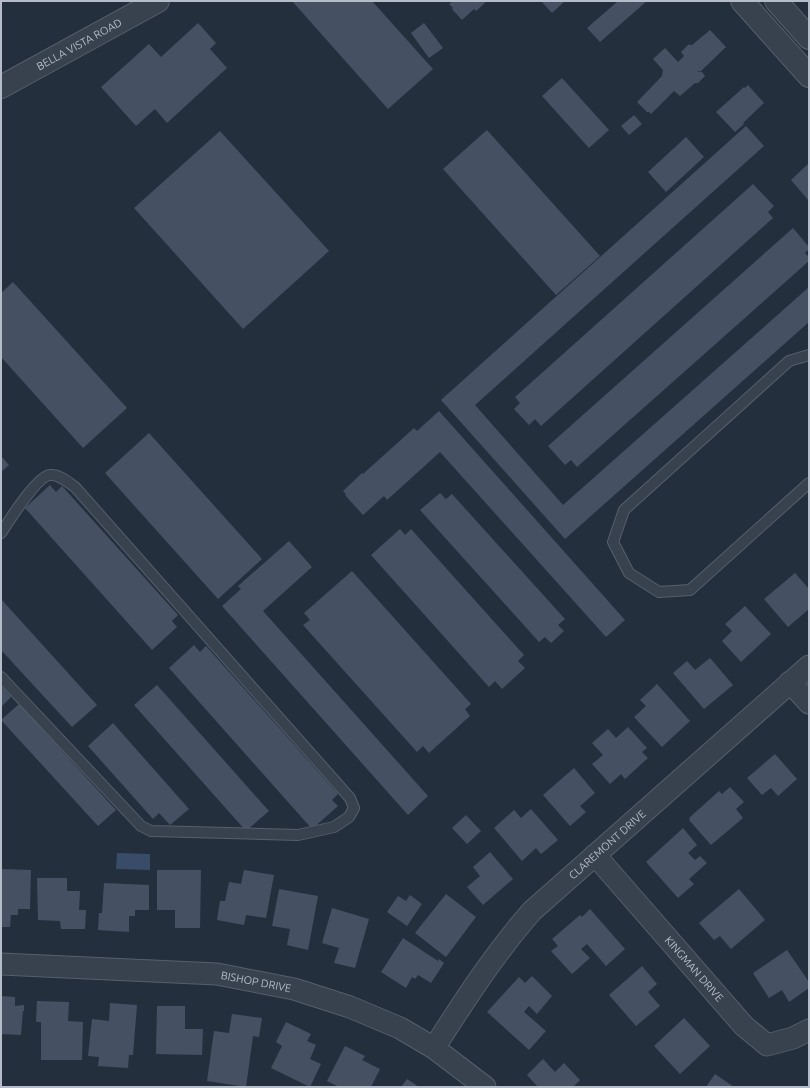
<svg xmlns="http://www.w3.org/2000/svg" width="810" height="1088" font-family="Ubuntu,sans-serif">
<rect width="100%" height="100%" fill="#242f3e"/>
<path fill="#394c67" d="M117 853 150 854V870L116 869Z"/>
<path fill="#455162" d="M292 1H372L433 69 388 109Z
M453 1H484L485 3 476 11 474 9 462 20 452 9 453 8 449 4Z
M541 1H565L552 13Z
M618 1H647L600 42 587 28Z
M198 23 216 43 210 49 227 68 167 123 155 109 136 126 101 87 149 44 161 57Z
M424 23 443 48 429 58 411 33Z
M710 30 726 47 700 72 699 71 697 72H702L705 76 698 83H695L680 96 674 91 651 114 649 112H647L637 102 662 76 663 70 653 59 665 48 678 62 684 56 681 52 689 44 690 45H692Z
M562 78 609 130 589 148 542 96Z
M748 85 764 103 743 123 744 124 735 132 716 112 744 87 745 88Z
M634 115 642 124 629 135 621 126Z
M746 126 764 146 475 405 563 505 809 287V322L565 539 441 400Z
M487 130 600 256 556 295 443 169Z
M220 131 329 251 243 329 134 208Z
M686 137 704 157 666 192 648 172Z
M809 163V201L791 180Z
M753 184 774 206 768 212 773 218 541 426 535 419 529 425 514 409 520 403 515 397Z
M793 228 809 247V249L805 253 809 257V261L577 467 571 460 565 465 548 446Z
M13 282 127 408 83 448 1 357V293Z
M439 411 625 620 606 637 440 452 387 500 384 496 363 515 345 495 346 494 343 491 362 473 363 474 414 428 417 431Z
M149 433 262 559 218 599 105 473Z
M1 456 9 465 1 472Z
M50 485 56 492 62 486 178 615 172 621 177 627 152 650 25 508Z
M440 493 446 499 452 494 565 619 558 625 564 631 551 643 545 637 539 642 420 510Z
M400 529 405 535 411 529 524 655 518 661 525 668 502 689 495 681 489 687 371 555Z
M289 541 312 567 263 611 428 796 408 815 222 606 241 589 238 586Z
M352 571 471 704 465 709 470 716 429 753 423 746 417 752 303 625 310 620 304 613Z
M795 573 809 589V609L788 627 764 599Z
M1 599 97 705 72 727 1 650Z
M745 606 771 634 741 662 722 641 732 631 725 624Z
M194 645 200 652 206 646 338 794 332 800 338 806 312 829 169 668Z
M710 658 733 685 704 709 673 673 687 661 695 670Z
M657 684 690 721 662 747 634 717 646 706 640 700Z
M157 685 269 811 246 831 134 705Z
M1 686 11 697 1 707Z
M19 704 116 810 98 826 1 720Z
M113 723 189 809 170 825 159 813 153 819 88 746Z
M628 727 647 748 642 752 648 758 625 779 621 774 610 784 592 764 603 755 592 743 608 729 616 738Z
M775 754 797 779 778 796 771 788 762 795 747 778Z
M574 768 595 793 580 806 586 812 570 826 543 795Z
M730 787 744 802 736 809 743 818 711 845 689 820 690 819 689 818 719 791 722 794Z
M531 809 558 840 541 854 536 848 522 861 494 828 514 810 521 818Z
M466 815 481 831 467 844 452 828Z
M683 828 697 845 688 853 695 860 700 856 707 863 689 879 694 884 678 898 646 862Z
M490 852 513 879 483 905 467 887 480 876 473 867Z
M1 869 31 870 30 909H18V915H11L10 927H1Z
M157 870H201L200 928H175V910H157Z
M244 870 274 875 266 918 246 915 244 925 217 920 220 901H225L229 882 241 884Z
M37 878H67V891H80L79 910H86L85 929H61L60 921 38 920Z
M104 883 149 885V910H135V916H129V932L98 930 99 913H102Z
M279 889 318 896 308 950 287 945 290 929 272 926Z
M739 889 765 920 731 949 720 936 714 940 699 923Z
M446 894 476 917 446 957 415 933Z
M410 895 422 904 407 926 387 912 398 896 406 901Z
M332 908 369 919 355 968 334 963 339 948 322 943Z
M590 909 625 949 606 966 587 944 581 949 590 958 572 974 551 951 558 946 552 939 580 915 582 917Z
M403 938 438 961 439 959 444 963 431 983 418 975 415 979 412 977 406 988 381 972Z
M787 950 809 982V988L789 1002 782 990 769 998 753 973Z
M642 966 657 984 648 992 660 1006 636 1026 609 995Z
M532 976 552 996 537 1014 529 1006 524 1012 546 1031 529 1050 487 1012 519 977 525 983Z
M1 996 15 997V1006L24 1005V1011H23L21 1035 1 1034Z
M37 1001 69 1002 68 1021 83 1022 82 1060H41V1022H36Z
M110 1003 137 1005 133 1055H129L128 1068 98 1066 99 1057 88 1056 92 1019 109 1021Z
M157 1006H185V1029H203L202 1055 156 1054Z
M232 1014 262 1018 259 1037 253 1036 246 1087 207 1081 214 1031 229 1033Z
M684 1018 710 1046 680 1074 654 1046Z
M286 1022 311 1034 307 1041 316 1045 310 1059 321 1064 310 1087 271 1068 282 1046 276 1042Z
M345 1046 365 1056 362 1060 380 1069 371 1087H339L327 1081Z
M543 1059 555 1072 564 1063 580 1080 573 1087H538L527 1075Z
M715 1074 734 1087H706Z
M407 1079 419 1087H401Z"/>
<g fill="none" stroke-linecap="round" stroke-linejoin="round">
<defs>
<path id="service" d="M809 355 789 361 624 510 613 542 629 573 659 592 690 590 809 483
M1 533C9 521 37 476 50 475 59 474 68 482 75 487L350 798 354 808 349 817 334 827 298 835 151 831 141 826 1 677"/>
<g id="minor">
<path d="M790 682 809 703"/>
<path id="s1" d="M595 855 744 1026 767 1045 793 1038 809 1030"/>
<path id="s2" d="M1 964 217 974 294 989 350 1007 400 1028 434 1048 485 1087"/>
<path id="s3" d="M434 1048C464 1001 495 953 532 911L809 666"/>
</g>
<g id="tertiary">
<path d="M742 1 809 76"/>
<path d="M776 1 809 38"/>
<path id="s4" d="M1 87 158 1"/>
</g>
</defs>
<use href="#service" stroke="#565f6c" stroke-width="12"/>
<use href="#minor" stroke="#565f6c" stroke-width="23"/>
<use href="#tertiary" stroke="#565f6c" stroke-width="24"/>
<use href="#service" stroke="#38414e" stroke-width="10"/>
<use href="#minor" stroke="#38414e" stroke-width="21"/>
<use href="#tertiary" stroke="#38414e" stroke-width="22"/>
</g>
<g text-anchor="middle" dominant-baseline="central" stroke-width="3.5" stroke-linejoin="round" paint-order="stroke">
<g font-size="11" fill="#b4bcc9" stroke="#1d2633">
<text stroke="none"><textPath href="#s4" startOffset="89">BELLA VISTA ROAD</textPath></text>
<text stroke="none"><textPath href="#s3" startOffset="269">CLAREMONT DRIVE</textPath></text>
<text stroke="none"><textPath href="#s1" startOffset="151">KINGMAN DRIVE</textPath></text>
<text stroke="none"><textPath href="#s2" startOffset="256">BISHOP DRIVE</textPath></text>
</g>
</g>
<rect width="810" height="1088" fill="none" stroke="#b4bcc9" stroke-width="4"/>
</svg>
